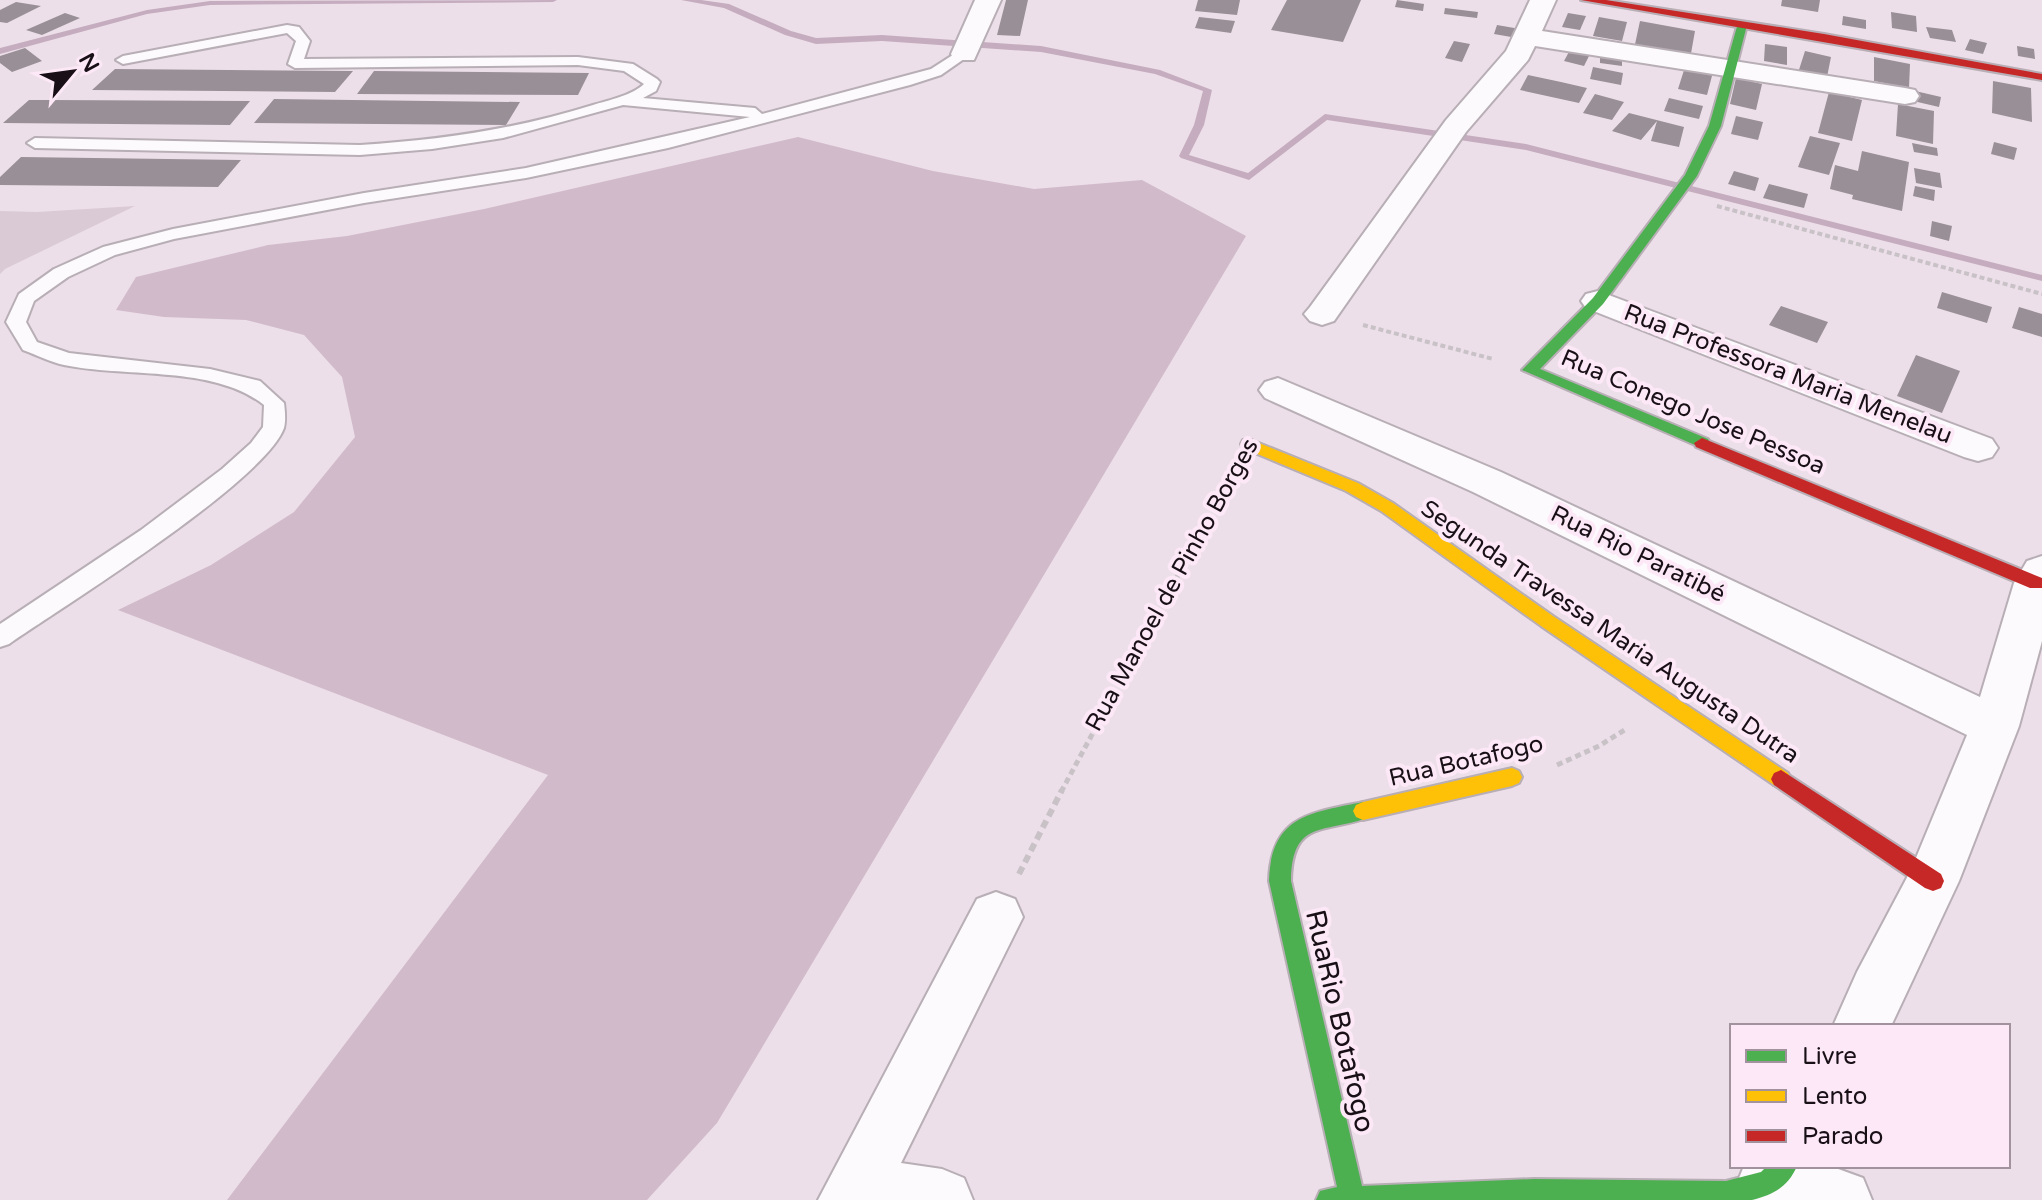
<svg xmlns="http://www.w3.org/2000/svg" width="2042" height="1200" font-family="'Varela Round',sans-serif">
<rect width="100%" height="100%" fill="#eddfe9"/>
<path fill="#dacad6" d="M135 206 5 269 0 274V211L37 212Z"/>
<path fill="#d1bbcb" d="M798 137 933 171 1034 189 1142 180 1246 236 717 1123 647 1200H227L548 775 118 610 211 565 294 512 355 437 342 377 304 335 246 320 164 317 116 310 136 277 268 245 347 236 484 209Z"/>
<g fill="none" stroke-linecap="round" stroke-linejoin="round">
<path fill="#c5adbf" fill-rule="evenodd" d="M557 0 553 2 210 5 147 14 0 54V48L147 10 210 1Z
M681 0H701L729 4 791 31 816 38 882 35 1041 46 1160 70 1212 90 1204 125 1189 155 1248 173 1325 114 1526 144 2042 275V281L1526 150 1327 120 1249 180 1181 158 1179 156 1194 125 1203 91 1155 74 1041 52 882 41 816 44 785 35 724 8Z"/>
</g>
<path fill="#998f96" d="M1006 0H1028L1020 36 997 35Z
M1198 0H1240L1237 15 1195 11Z
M1287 0H1361L1343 42 1271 30Z
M1397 0 1424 4 1423 11 1395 7Z
M1782 0H1820L1818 12 1781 6Z
M16 2 41 6 7 23 0 22V10Z
M1445 8 1478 12 1477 18 1444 14Z
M1891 12 1916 16 1917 32 1892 28Z
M65 13 80 18 42 35 26 30Z
M1568 13 1586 16 1580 30 1562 27Z
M1843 16 1866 20V29L1842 25Z
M1199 17 1235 21 1231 33 1195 28Z
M1599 17 1627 22 1622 41 1593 36Z
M1640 21 1695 31 1690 59 1634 49Z
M1497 25 1520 29 1517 38 1494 34Z
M1926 27 1952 30 1956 42 1930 38Z
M1970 39 1987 43 1983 54 1965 50Z
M1454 41 1470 44 1462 62 1445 58Z
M1765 44 1787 47V65L1764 61Z
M2017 46 2034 49 2035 59 2018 56Z
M25 48 42 61 12 72 0 63V56Z
M1570 50 1590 54 1584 66 1564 61Z
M1805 51 1831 57 1826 82 1797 76Z
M1600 55 1622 58V66L1600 63Z
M1874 57 1910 64 1909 88 1874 81Z
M1593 67 1623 73 1621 85 1590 79Z
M1685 67 1713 72 1707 95 1678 89Z
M115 69 353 71 335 92 92 90Z
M374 71 589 73 578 95 357 94Z
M1528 75 1561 82 1587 88 1579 103 1520 90Z
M1736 78 1762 84 1756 110 1730 104Z
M1993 81 2031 88 2032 122 1992 113Z
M1911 90 1941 97 1939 107 1909 100Z
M1829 92 1862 100 1852 141 1818 133Z
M1595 94 1624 102 1612 120 1583 113Z
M1669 98 1703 106 1699 119 1664 111Z
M274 99 520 102 506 125 254 123Z
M29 100H50L250 101 230 125 3 123Z
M1898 104 1934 111 1933 144 1896 136Z
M1629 113 1684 127 1679 147 1651 141 1657 121 1641 140 1612 131Z
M1736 116 1763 122 1758 140 1731 134Z
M1810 136 1840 143 1829 175 1798 167Z
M1994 142 2017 148 2014 160 1991 154Z
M1912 143 1937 148 1938 156 1914 152Z
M1862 151 1909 162 1902 211 1852 199 1853 195 1830 189 1835 165 1858 171Z
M21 157 241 160 218 187 0 185V177Z
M1914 168 1940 173 1942 188 1916 183Z
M1734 171 1759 178 1755 191 1728 184Z
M1769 184 1808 194 1804 208 1763 198Z
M1915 186 1935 190 1934 201 1913 196Z
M1932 221 1952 226 1949 241 1930 236Z
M1942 292 1992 307 1987 323 1937 308Z
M1781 306 1828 322 1817 343 1769 325Z
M2019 307 2042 314V337L2012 328Z
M1916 355 1960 371 1942 413 1897 396Z"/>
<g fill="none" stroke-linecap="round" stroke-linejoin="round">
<defs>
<path id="lane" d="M287 25 299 27 310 41 304 59 578 57 633 64 657 79 660 82 656 91 643 98 755 108 762 114 931 69 959 51 964 50 971 54 941 75 910 85 668 148 526 178 364 203 174 239 115 255 68 277 34 301 26 322 37 342 69 353 210 369 260 381 284 403C285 411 286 420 284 428 264 482 64 606 9 644L0 647V624L141 530 222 469 251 443 263 427 264 405C214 365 126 378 64 365 50 362 37 355 23 350L6 322 19 294 54 269 103 247 173 229 364 193 526 168 750 117 623 105 503 138 432 149 360 155 35 148 27 143 35 138 360 145C440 140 517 129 593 105 609 100 633 95 644 84L624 71 578 65 295 68 288 64 296 41 287 33 123 64 116 60 123 56Z"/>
<path id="street" d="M975 0H1001L974 60H954L951 54Z
M1530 0H1556L1542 31 1905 88 1915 90 1919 96 1915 102 1905 104 1535 46 1528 60 1466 132 1334 321 1322 325 1310 321 1304 314 1310 307 1446 120 1506 51Z
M1598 291 1992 439 1998 448 1992 457 1978 461 1964 457 1586 308 1581 301 1586 294Z
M1278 378 1501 472 1980 697 2014 583 2027 561 2042 556V641L2019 726 1959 881 1891 1026H1833L1857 972 1911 870 1967 735 1473 492 1265 398 1259 390 1265 382Z
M996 892 1015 899 1023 917 901 1163 942 1169 964 1178 973 1200H818L977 899Z
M1744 1166H1830L1863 1178 1872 1200H1744L1737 1183Z"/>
<path id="fast" d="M1738 23 1747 25 1721 126 1697 176 1603 304 1540 369 1708 439 1710 443 1702 448 1522 370 1593 298 1685 175 1709 126Z
M1363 802 1370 805 1373 811 1370 817C1325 834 1292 818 1291 881L1362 1186 1534 1179 1726 1181 1761 1172 1767 1166H1797C1788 1187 1773 1195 1752 1200H1316L1320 1191 1337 1187 1269 881C1271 816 1309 813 1363 802Z"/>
<path id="slow" d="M1249 439 1358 483 1393 503 1553 616 1788 773 1791 779 1788 785 1781 788 1774 785 1541 626 1381 511 1346 491 1243 448 1241 444 1243 440Z
M1512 768 1519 771 1522 777 1519 783 1512 786 1363 820 1356 817 1353 811 1356 805 1363 802Z"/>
<path id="jam" d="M1581 0H1606L1824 34 2042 74V80Z
M1702 438 2042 578V588H2030L1696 447 1694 443Z
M1781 770 1941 874 1944 881 1941 888 1933 891 1925 888 1774 785 1771 779 1774 773Z"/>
</defs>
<use href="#lane" stroke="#b8aeb5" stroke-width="4"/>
<use href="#street" stroke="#b8aeb5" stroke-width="4"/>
<use href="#fast" stroke="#b8aeb5" stroke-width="4"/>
<use href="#slow" stroke="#b8aeb5" stroke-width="4"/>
<use href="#jam" stroke="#b8aeb5" stroke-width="4"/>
<path stroke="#c8c2c7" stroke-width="3" stroke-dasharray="4 3" stroke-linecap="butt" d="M1717 206 1722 207"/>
<path stroke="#c8c2c7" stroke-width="4" stroke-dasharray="5 3" stroke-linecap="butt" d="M1717 206 2042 294
M1363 325 1493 359"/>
<path stroke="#c8c2c7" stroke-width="5" stroke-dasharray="6 4" stroke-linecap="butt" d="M1557 765 1599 746 1626 729
M1061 792 1231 477"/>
<path stroke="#c8c2c7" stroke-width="6" stroke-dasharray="8 5" stroke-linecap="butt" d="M1019 874 1062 790"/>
<use href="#lane" fill="#fcfafc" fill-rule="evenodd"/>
<use href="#street" fill="#fcfafc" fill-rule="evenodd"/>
<use href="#fast" fill="#4caf50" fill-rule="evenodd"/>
<use href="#slow" fill="#ffc107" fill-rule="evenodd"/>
<use href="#jam" fill="#c62828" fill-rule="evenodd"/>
</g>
<g text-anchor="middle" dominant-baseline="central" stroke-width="8" stroke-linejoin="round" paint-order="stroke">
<g font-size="24" fill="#181016" stroke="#fde8f7">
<text transform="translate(1788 374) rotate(21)">Rua Professora Maria Menelau</text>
<text transform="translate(1693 412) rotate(23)">Rua Conego Jose Pessoa</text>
<text transform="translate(1638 554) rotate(26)">Rua Rio Paratibé</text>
<text transform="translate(1172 585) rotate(-61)">Rua Manoel de Pinho Borges</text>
<text transform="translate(1610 632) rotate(34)">Segunda Travessa Maria Augusta Dutra</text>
<text transform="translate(1466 761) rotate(-13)">Rua Botafogo</text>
</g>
<g font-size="28" fill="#181016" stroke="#fde8f7">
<text transform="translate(1340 1021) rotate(77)">RuaRio Botafogo</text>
</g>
</g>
<rect x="1730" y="1024" width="280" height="144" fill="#fde8f7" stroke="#a1929d" stroke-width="2"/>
<rect x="1746" y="1050" width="40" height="12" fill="#4caf50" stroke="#a1929d" stroke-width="2"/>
<text x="1802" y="1064" font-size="24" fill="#181016">Livre</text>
<rect x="1746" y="1090" width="40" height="12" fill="#ffc107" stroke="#a1929d" stroke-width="2"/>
<text x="1802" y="1104" font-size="24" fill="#181016">Lento</text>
<rect x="1746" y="1130" width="40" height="12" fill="#c62828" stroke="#a1929d" stroke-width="2"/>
<text x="1802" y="1144" font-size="24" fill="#181016">Parado</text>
<g transform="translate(72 72) rotate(61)" stroke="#fde8f7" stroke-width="6" paint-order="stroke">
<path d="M0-6L14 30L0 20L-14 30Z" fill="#181016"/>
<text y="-12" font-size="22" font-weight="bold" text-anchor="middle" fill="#181016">N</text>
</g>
</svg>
